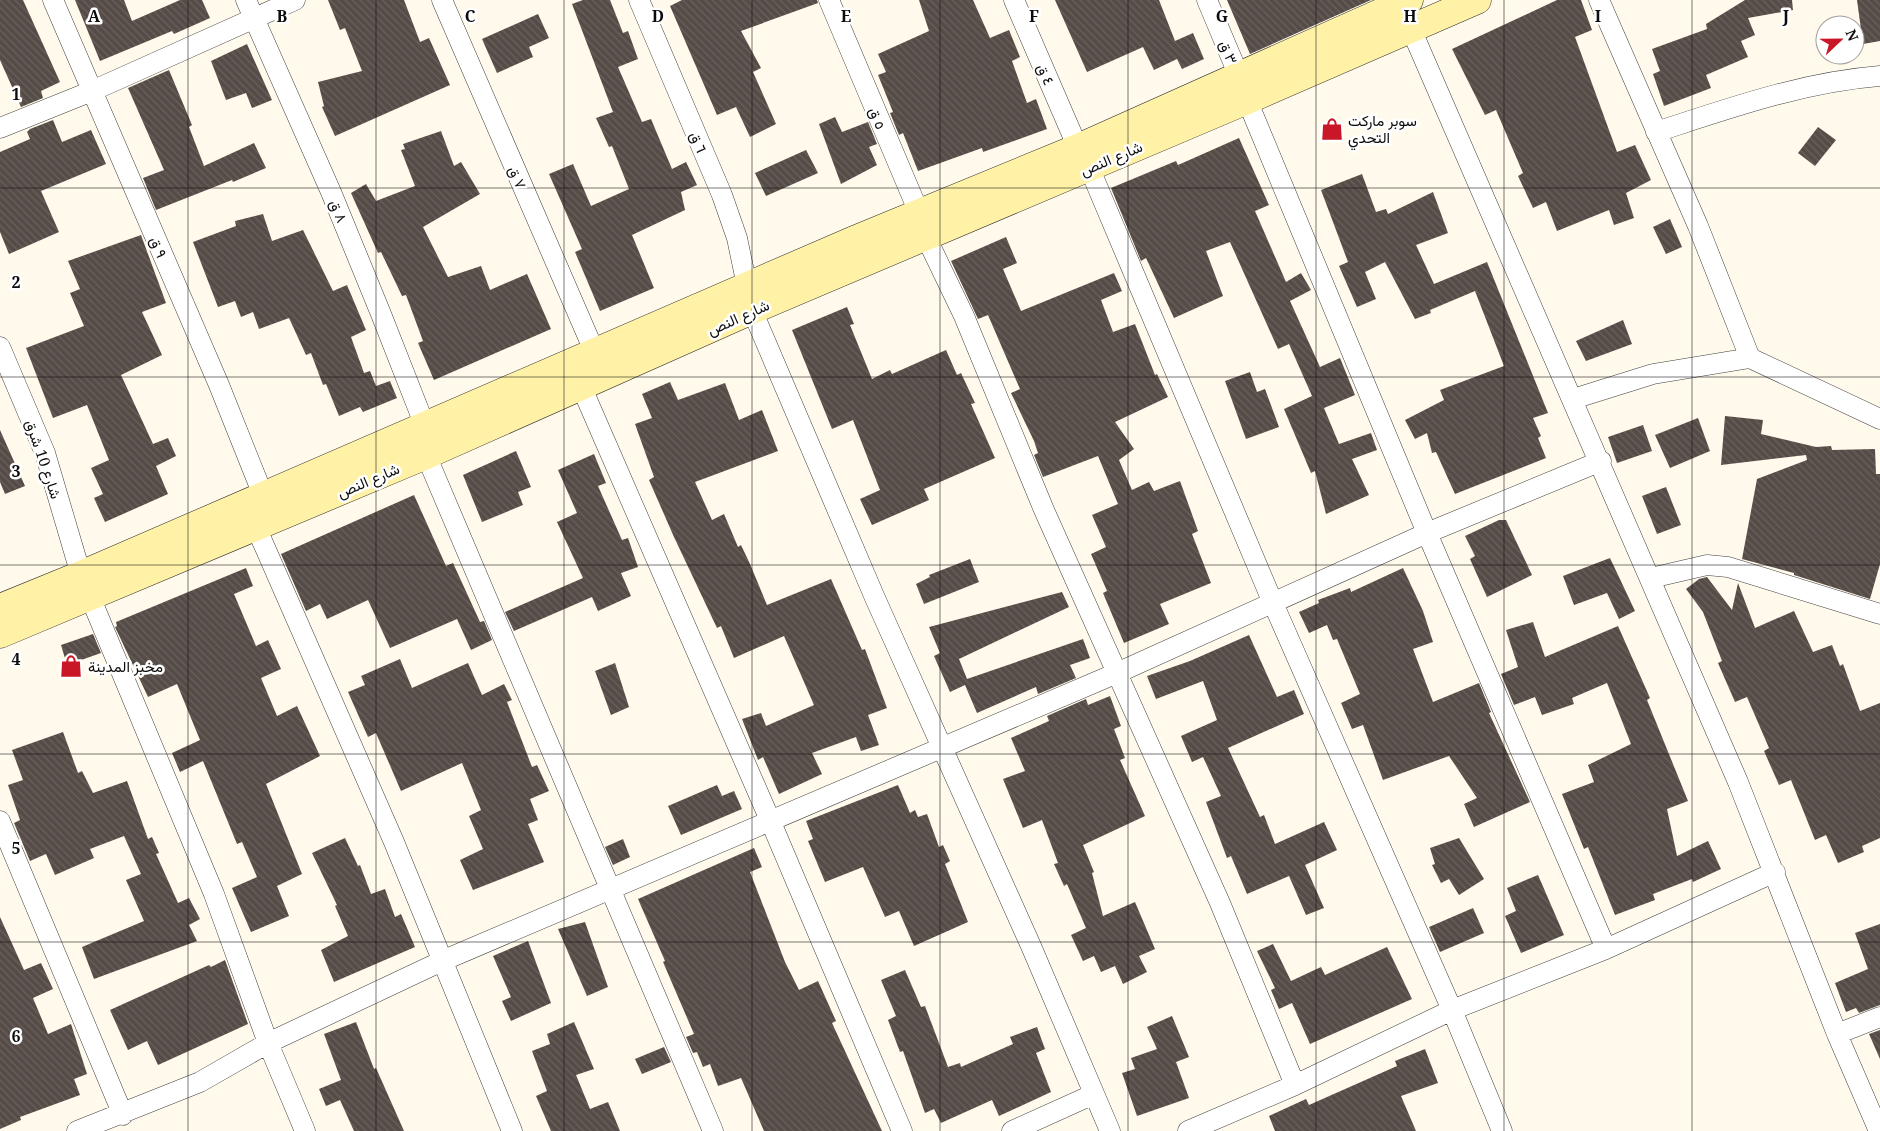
<svg xmlns="http://www.w3.org/2000/svg" width="1880" height="1131" font-family="'Noto Serif',Vazirmatn,serif">
<defs>
<pattern id="building-back-hatch" width="6" height="6" patternUnits="userSpaceOnUse" patternTransform="scale(1.25)"><rect width="6" height="6" fill="#564c47"/><path d="M-1 5l2 2M0 0l6 6M5-1l2 2" fill="none" stroke="#69615d"/></pattern>
</defs>
<rect width="100%" height="100%" fill="#fffaeb"/>
<path fill="url(#building-back-hatch)" d="M0 0H23L60 82 41 91 43 98 21 107 0 60Z
M75 0H124L132 21 180 0H202L210 18 174 34 172 31 100 61Z
M328 0H404L420 42 429 38 450 85 335 136 322 107 324 106 318 82 362 71 345 28 340 30Z
M583 0H610L623 33 628 31 638 59 618 67 642 122 651 119 672 169 686 162 697 185 681 192 685 210 632 235 654 288 600 311 575 252 582 249 549 174 573 164 591 206 629 189 612 146 609 147 596 118 613 112 572 4Z
M682 0H817L818 3 741 31 761 68 753 72 776 124 750 137 736 107 717 115 670 6Z
M919 0H973L990 38 1009 30 1020 57 1012 61 1027 103 1036 99 1047 129 983 152 982 148 918 171 903 133 899 135 890 113 893 112 878 75 886 72 878 54 929 31Z
M1055 0H1159L1175 41 1193 33 1204 59 1182 69 1177 59 1154 70 1143 47 1087 72Z
M1227 0H1371L1250 54Z
M1557 0H1581L1592 30 1575 37 1617 152 1635 145 1651 180 1626 193 1634 218 1614 225 1609 210 1557 231 1546 202 1533 208 1518 176 1523 173 1496 110 1485 115 1452 49Z
M1745 0H1792L1793 10 1748 18 1755 35 1741 41 1748 57 1706 75 1711 88 1664 106 1653 74 1660 71 1652 49 1707 29 1706 24Z
M1857 0H1880V41L1863 44Z
M538 14 549 38 529 47 533 57 497 73 482 39Z
M247 44 272 100 252 108 246 93 226 100 211 61Z
M169 70 192 125 189 127 204 166 254 143 266 168 233 182 232 180 156 210 143 178 164 170 128 88Z
M835 117 842 132 868 122 877 144 869 147 877 165 841 184 819 124Z
M53 120 62 142 91 130 106 164 41 191 59 232 9 254 0 232V152L30 139 27 132 30 129Z
M1818 127 1836 140 1815 166 1798 153Z
M441 131 454 166 461 162 480 194 423 227 448 277 481 266 490 290 527 274 551 329 434 380 418 343 423 341 406 295 402 296 381 252 378 253 351 193 366 184 376 201 415 186 401 150 405 149 403 144Z
M1239 138 1269 205 1255 211 1286 282 1301 273 1311 290 1290 301 1320 367 1340 358 1355 395 1324 408 1339 444 1371 433 1377 450 1352 459 1369 495 1326 514 1315 471 1311 473 1284 409 1312 396 1289 344 1278 349 1230 242 1206 251 1223 296 1174 318 1146 258 1141 261 1111 188 1176 161 1178 165Z
M806 150 818 173 766 196 755 173Z
M1362 174 1376 212 1386 209 1388 214 1433 192 1448 233 1416 245 1434 284 1487 262 1548 413 1533 418 1541 436 1538 438 1546 458 1455 494 1436 452 1432 453 1427 433 1415 439 1405 420 1444 400 1440 390 1504 366 1475 291 1430 310 1431 313 1415 319 1385 262 1365 272 1376 299 1357 307 1339 266 1348 262 1321 190Z
M263 214 272 241 303 230 333 291 347 285 366 330 351 337 364 373 370 371 376 386 390 381 397 398 363 412 360 407 339 416 326 384 323 385 311 353 306 355 289 318 259 329 253 312 241 317 235 301 218 307 193 242 236 226 235 221Z
M1670 219 1682 247 1666 254 1653 227Z
M141 235 166 303 142 312 162 355 121 375 153 444 168 438 176 456 156 466 168 494 105 522 94 498 103 494 91 468 109 460 87 405 53 418 26 348 84 326 70 293 80 289 68 261Z
M1006 237 1017 263 1003 269 1021 311 1114 273 1122 291 1101 300 1113 332 1135 324 1155 375 1157 374 1168 397 1115 422 1134 449 1119 460 1132 490 1149 482 1154 491 1180 481 1198 531 1192 534 1211 583 1160 604 1169 624 1124 643 1103 593 1107 591 1091 554 1106 547 1092 515 1118 504 1098 456 1043 477 1034 455 1038 453 1034 441 1011 393 1020 389 988 315 978 319 951 261Z
M847 307 854 324 850 325 872 379 890 370 892 374 946 350 957 375 961 373 975 403 971 404 995 458 924 489 929 500 872 525 860 499 880 490 853 420 832 429 792 330Z
M1623 320 1632 344 1586 361 1576 341Z
M1250 372 1257 392 1265 389 1279 427 1246 439 1225 381Z
M670 382 678 400 725 383 739 420 762 410 778 451 695 482 712 520 724 514 738 547 741 545 750 564 767 605 831 579 862 650 865 649 887 708 868 715 879 745 861 751 856 737 812 753 822 774 779 794 763 757 758 760 742 719 761 713 766 726 814 705 784 636 734 658 721 626 717 628 674 537 649 480 654 477 635 424 652 418 642 394Z
M1725 416 1763 420 1761 434 1816 447 1831 446 1832 450 1875 449 1876 474H1880V564L1870 599 1794 575V573L1742 559 1757 479 1807 460 1806 455 1721 465Z
M1698 418 1710 451 1670 468 1655 435Z
M1643 425 1652 451 1617 463 1608 437Z
M0 430 25 486 5 494 0 482Z
M516 451 531 487 518 492 523 505 482 522 463 475Z
M594 454 606 483 598 486 622 540 628 538 638 567 621 573 631 596 598 611 592 597 514 631 505 612 583 578 557 522 577 513 558 470Z
M1666 487 1681 525 1657 534 1642 496Z
M414 495 446 566 453 563 480 622 484 621 492 640 471 650 457 619 390 648 368 600 327 619 320 604 306 611 281 554Z
M1499 520H1506L1532 575 1487 597 1470 559 1475 556 1465 536Z
M1610 558 1635 611 1619 619 1607 593 1574 605 1563 576Z
M970 559 979 582 924 604 916 584 930 577 929 575Z
M246 568 253 586 234 594 256 646 268 640 281 669 261 678 277 716 297 706 320 756 266 784 302 874 277 886 289 916 251 932 232 888 257 877 242 842 237 844 203 761 180 772 172 753 200 740 177 684 148 697 115 627 117 626 116 622Z
M1403 568 1423 611 1433 642 1413 649 1433 702 1479 683 1491 712 1489 713 1530 802 1474 827 1464 804 1477 798 1449 756 1383 780 1363 725 1352 729 1341 703 1360 694 1337 639 1333 640 1327 625 1309 633 1299 612 1319 603 1318 600 1350 588 1351 592Z
M1707 577 1732 610 1738 583 1755 628 1794 611 1813 652 1832 645 1840 666 1843 664 1860 711 1880 703V838L1862 846 1864 852 1838 863 1826 835 1815 840 1791 780 1779 785 1764 751 1769 748 1747 697 1735 702 1718 663 1722 661 1703 612 1686 589 1699 579Z
M1062 592 1069 607 959 659 967 679 1083 639 1090 658 1070 665 1076 678 1038 694 1036 687 977 713 965 685 950 692 934 656 940 653 929 627Z
M1533 622 1545 657 1618 626 1650 698 1647 700 1688 801 1667 809 1677 856 1708 841 1721 869 1693 882 1692 879 1653 894 1655 900 1615 915 1588 847 1584 849 1562 794 1594 782 1588 765 1631 744 1607 683 1572 698 1574 704 1542 715 1535 697 1514 705 1501 674 1518 667 1506 630Z
M93 634 101 653 67 665 61 645Z
M1249 635 1277 697 1294 690 1304 714 1228 748 1260 817 1264 815 1275 844 1324 822 1337 850 1305 865 1324 908 1306 915 1289 876 1247 894 1231 856 1227 858 1206 802 1221 796 1203 757 1192 762 1181 736 1217 720 1203 681 1156 699 1147 676 1190 661Z
M400 659 412 688 468 663 482 695 504 684 512 700 507 702 532 767 537 765 549 791 530 799 538 820 528 824 544 862 473 890 460 860 483 849 469 816 481 810 462 763 401 791 376 733 368 737 348 692 365 685 361 676Z
M615 663 629 707 611 715 595 671Z
M1110 696 1121 726 1114 729 1125 758 1120 760 1145 816 1083 845 1094 872 1092 873 1103 916 1135 902 1155 949 1139 956 1147 972 1123 984 1115 966 1101 972 1094 956 1083 961 1071 935 1086 928 1067 884 1064 886 1054 864 1058 863 1042 820 1023 828 1003 779 1025 771 1011 738 1049 721 1047 716 1086 699 1088 705Z
M63 732 78 773 82 771 93 793 127 781 148 839 152 837 159 853 156 854 178 903 189 898 200 919 189 925 197 941 94 979 82 947 144 921 126 880 141 874 124 836 90 849 94 858 55 875 46 854 30 861 14 823 20 820 8 785 23 780 12 750Z
M717 785 722 796 734 791 742 809 681 835 668 806Z
M898 785 910 813 915 810 918 817 927 814 939 847 943 845 950 861 945 864 968 922 914 946 899 911 885 917 863 867 825 882 808 841 813 839 806 821Z
M345 838 358 866 360 865 371 894 385 889 395 917 401 914 415 947 334 982 321 950 348 936 335 906 337 905 312 853Z
M1459 838 1484 879 1459 895 1449 879 1441 883 1432 865 1435 864 1430 848Z
M623 839 630 857 613 865 605 847Z
M754 848 762 867 750 872 785 962 799 990 818 981 836 1021 832 1023 882 1131H764L741 1078 718 1086 710 1064 703 1067 697 1052 693 1053 686 1037 694 1034 663 962 665 961 638 899Z
M1538 875 1564 935 1521 953 1505 916 1516 911 1507 888Z
M1473 908 1484 933 1440 952 1429 927Z
M0 917 24 970 41 963 53 989 33 998 48 1034 71 1024 87 1074 74 1079 80 1095 20 1117 21 1120 0 1129Z
M585 922 608 987 587 996 558 929Z
M1880 924V1005L1859 1013 1856 1008 1846 1012 1835 983 1868 969 1855 933Z
M528 941 551 1003 511 1021 502 1001 511 997 493 956Z
M1273 944 1291 981 1321 967 1325 975 1387 947 1412 999 1310 1044 1292 1003 1279 1009 1271 990 1275 988 1257 951Z
M225 960 248 1024 158 1065 147 1041 128 1050 110 1010 209 965 211 967Z
M905 970 921 1007 925 1006 948 1067 960 1063 961 1067 1013 1044 1010 1037 1037 1027 1045 1049 1036 1053 1051 1092 999 1116 992 1100 941 1123 934 1109 925 1113 903 1051 900 1052 888 1020 896 1016 881 980Z
M1172 1016 1189 1057 1176 1062 1189 1098 1137 1116 1122 1073 1135 1069 1131 1058 1157 1049 1147 1027Z
M356 1022 374 1069 376 1068 404 1131H354L340 1100 326 1106 319 1089 341 1080 324 1034Z
M574 1022 594 1069 576 1075 590 1109 608 1102 620 1131H551L536 1096 547 1091 532 1051 550 1044 547 1034Z
M1880 1030V1059L1869 1034Z
M664 1047 671 1062 642 1074 635 1059Z
M1425 1049 1438 1083 1401 1096 1416 1131H1275L1269 1116 1306 1099 1309 1105 1397 1066 1395 1061Z"/>
<g fill="none" stroke-linecap="round" stroke-linejoin="round">
<defs>
<path id="street" d="M53 0 219 385 263 495
M246 0 331 192 381 314 425 426 426 455 713 1131
M442 0 595 353
M639 0 722 195 737 238 752 310 875 598 1031 946 1110 1131
M829 0 920 215 926 237 964 316 1044 510 1220 903 1295 1085
M1014 0 1078 148
M1207 0 1239 76
M1599 0 1698 226 1750 358
M1411 29 1738 782 1837 1034 1879 1131
M1247 100 1427 533 1606 949
M0 128 92 91 295 0
M1656 132C1730 108 1803 82 1880 76
M1089 167 1273 603 1452 1010 1502 1131
M0 347 45 453 81 575 214 894 268 1043 305 1131
M581 386 770 820 902 1131
M1573 399 1653 374 1750 358 1880 419
M256 527 394 842 512 1131
M1651 578 1707 565 1728 567 1880 614
M0 821 123 1115
M1837 1034 1880 1017
M77 1131 200 1082 268 1043 442 961 1117 673 1427 533 1601 461
M1012 1131 1094 1094
M1188 1131 1295 1085 1452 1010 1606 949 1775 872"/>
<path id="secondary" d="M0 608 81 575 854 240 1078 148 1409 0
M0 634 426 455 752 310 1247 100 1477 0"/>
</defs>
<use href="#street" stroke="#3f3f3f" stroke-width="21"/>
<use href="#secondary" stroke="#2e2e2e" stroke-width="29"/>
<use href="#street" stroke="#fff" stroke-width="20"/>
<use href="#secondary" stroke="#fff1a6" stroke-width="28"/>
</g>
<path fill="none" stroke="#0c0c0c" stroke-width="1" stroke-opacity="0.55" d="M188 0V1131M376 0V1131M564 0V1131M752 0V1131M940 0V1131M1128 0V1131M1316 0V1131M1504 0V1131M1692 0V1131M0 188H1880M0 377H1880M0 565H1880M0 754H1880M0 942H1880"/>
<defs>
<symbol id="shop-bare" viewBox="-9 -9 18 18"><path d="M-5-2.5h2.3a2.7 3.5 0 0 1 5.4 0H5L5.5 6h-11ZM-1.5-2.5h3a1.5 2.3 0 0 0-3 0Z" fill="#c91727" stroke="#fff" stroke-width="2.5" paint-order="stroke"/></symbol>
</defs>
<g fill-rule="evenodd">
<use href="#shop-bare" x="1316" y="113" width="32" height="32"/>
<use href="#shop-bare" x="55" y="650" width="32" height="32"/>
</g>
<g text-anchor="middle" dominant-baseline="central" stroke-width="5" stroke-linejoin="round" paint-order="stroke">
<g font-size="15" fill="#0c0c0c" stroke="#fff">
<text transform="translate(1229 52) rotate(67)">٣ ق</text>
<text transform="translate(1046 74) rotate(66)">٤ ق</text>
<text transform="translate(878 118) rotate(67)">٥ ق</text>
<text transform="translate(699 142) rotate(67)">٦ ق</text>
<text transform="translate(1111 158) rotate(-23)">شارع النص</text>
<text transform="translate(518 177) rotate(66)">٧ ق</text>
<text transform="translate(339 211) rotate(68)">٨ ق</text>
<text transform="translate(159 247) rotate(67)">٩ ق</text>
<text transform="translate(738 317) rotate(-24)">شارع النص</text>
<text transform="translate(44 459) rotate(71)">شارع 10 شرق</text>
<text transform="translate(368 480) rotate(-23)">شارع النص</text>
</g>
<g font-size="15" fill="#0c0c0c" stroke="#fff" text-anchor="start">
<text x="1348" y="120">سوبر ماركت<tspan x="1348" dy="17">التحدي</tspan></text>
<text x="88" y="666">مخبز المدينة</text>
</g>
</g>
<g font-size="16" text-anchor="middle" font-weight="bold" fill="#0c0c0c" stroke="#fff" stroke-width="5" stroke-linejoin="round" paint-order="stroke">
<text x="94" y="22">A</text>
<text x="282" y="22">B</text>
<text x="470" y="22">C</text>
<text x="658" y="22">D</text>
<text x="846" y="22">E</text>
<text x="1034" y="22">F</text>
<text x="1222" y="22">G</text>
<text x="1410" y="22">H</text>
<text x="1598" y="22">I</text>
<text x="1786" y="22">J</text>
<text x="16" y="100">1</text>
<text x="16" y="288">2</text>
<text x="16" y="477">3</text>
<text x="16" y="665">4</text>
<text x="16" y="854">5</text>
<text x="16" y="1042">6</text>
</g>
<g transform="translate(1840 40) rotate(68)"><circle r="24" fill="#ffffff" stroke="#9e9e9e"/>
<path d="M0-4L9 19L0 12L-9 19Z" fill="#c91727"/>
<text y="-8" font-size="14" font-weight="bold" text-anchor="middle" fill="#0c0c0c">N</text>
</g>
</svg>
